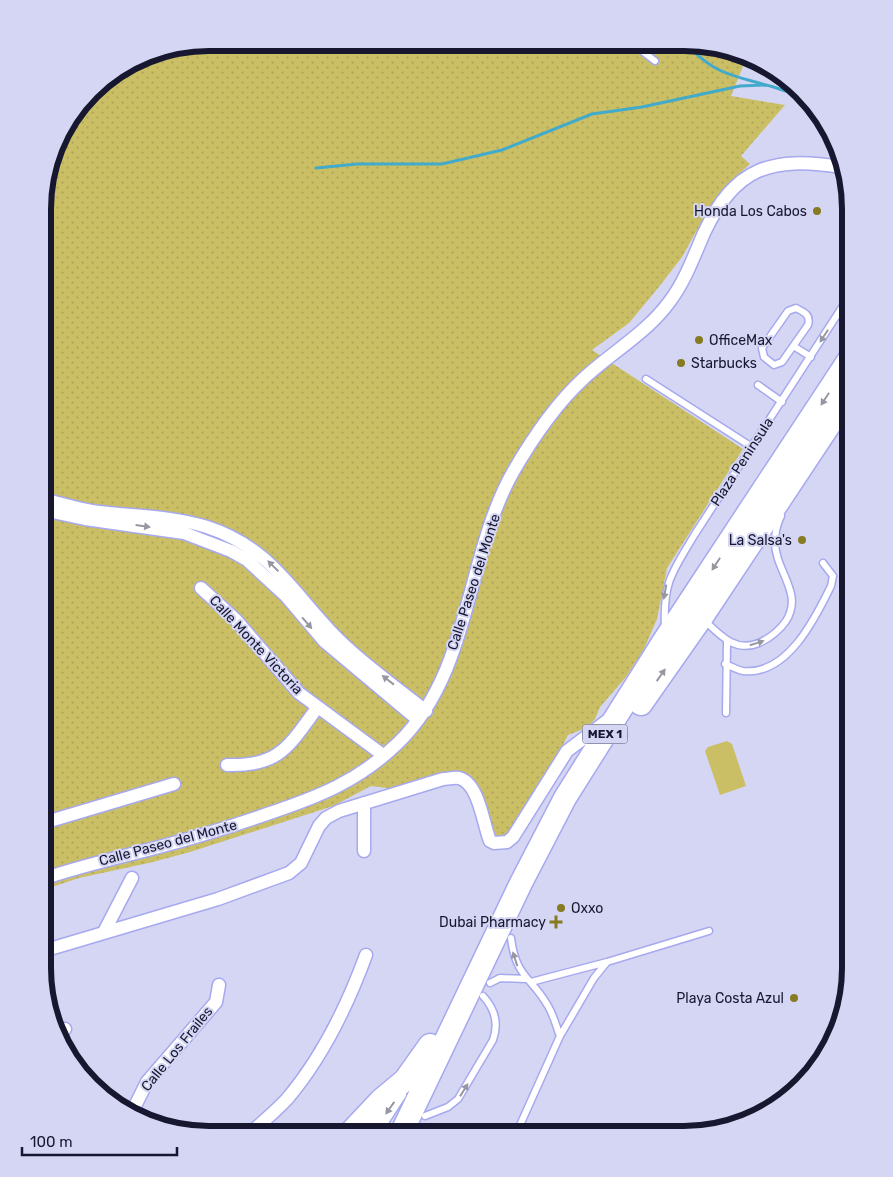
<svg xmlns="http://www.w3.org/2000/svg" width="893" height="1177" font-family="Rubik,sans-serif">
<defs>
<pattern id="grass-dots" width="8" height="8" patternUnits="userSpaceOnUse" patternTransform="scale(1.25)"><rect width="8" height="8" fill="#cbbf65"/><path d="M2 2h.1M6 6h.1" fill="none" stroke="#aea358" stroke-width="1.8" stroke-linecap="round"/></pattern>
</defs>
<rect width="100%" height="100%" fill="#d4d6f3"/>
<path fill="url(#grass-dots)" d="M209 43 706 44 746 59 731 96 785 105 741 156 750 164 731 181 711 205 682 257 658 288 629 323 592 350 743 449 667 568 657 619 644 649 626 677 600 707 595 719 586 728 568 735 519 831 501 838 495 835 475 781 466 774 453 773 395 789 371 786 333 806 190 852 153 862 79 878 43 890 44 187 65 126 100 84 155 51Z"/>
<path fill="#cbbf65" d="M727 741 732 744 746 786 720 795 705 751 708 747Z"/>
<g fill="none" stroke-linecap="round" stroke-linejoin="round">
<path stroke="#42aacb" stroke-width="3" d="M687 44C712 73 731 75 766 85 776 87 786 92 797 94
M316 168 357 164H442L502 150 592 114 642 107 740 86 766 85"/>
<defs>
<path id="lane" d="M633 44 655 61
M796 308C804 312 811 315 808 325L782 362 774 365 764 357 762 348 788 311Z
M795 347 811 357
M646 379 752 447
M758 385 782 402
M704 620C720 635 735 653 759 643 770 638 779 631 786 621 804 593 775 571 775 542 775 533 777 524 781 516
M665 627C663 581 672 573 695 534L850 295
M725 664C731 666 737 670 743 671 787 676 815 619 831 586L833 576 823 563
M726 713 727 642
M511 938C516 978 531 976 548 1006 554 1016 556 1026 560 1036L516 1134
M531 982 607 962
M490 983 500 978 526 979
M560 1036 594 978 607 962 709 931
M425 1116 448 1107 458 1099 493 1040C499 1023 495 1009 483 996"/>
<path id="street" d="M43 499C61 503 80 510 99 512 135 516 172 516 207 527 272 548 293 594 338 639 364 665 396 687 426 711
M43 510 85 519 184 533 231 551 247 560 286 596 325 642 418 720
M201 588 236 620 299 693 383 755
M227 765C279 767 289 746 317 708
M364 803V851
M43 823 174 784
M43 879C80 866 117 858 155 848 193 838 230 827 267 814 318 797 359 781 398 743 472 671 465 557 513 472 532 439 556 404 583 379 612 352 647 333 670 301 685 281 694 256 704 233 735 167 771 156 841 167
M104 932 132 878
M43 951 218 899 289 873 301 863 319 826 326 818 339 811 443 779C448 779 454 777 459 778 479 783 483 824 490 841L494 843 507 842 513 837 567 751 608 720
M58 1034 65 1029
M132 1112 147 1082 216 1002 219 985
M251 1133C262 1122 276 1111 287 1099 321 1059 348 1004 366 955
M374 1134 400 1094"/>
<path id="highway" d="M641 704 702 617 850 394
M349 1134 381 1100 405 1080 430 1045
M401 1134 521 883 565 798 665 639 850 358"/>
</defs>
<use href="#lane" stroke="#a7a9ee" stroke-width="9"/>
<use href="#street" stroke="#a7a9ee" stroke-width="15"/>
<use href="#highway" stroke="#a7a9ee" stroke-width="25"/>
<use href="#lane" stroke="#fff" stroke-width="6"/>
<use href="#street" stroke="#fff" stroke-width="12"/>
<use href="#highway" stroke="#fff" stroke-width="22"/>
</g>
<defs><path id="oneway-solid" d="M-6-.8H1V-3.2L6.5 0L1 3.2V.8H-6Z" transform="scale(1.25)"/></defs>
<g fill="#9797a2">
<use href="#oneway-solid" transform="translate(824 336) rotate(123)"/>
<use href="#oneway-solid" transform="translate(825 399) rotate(123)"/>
<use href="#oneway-solid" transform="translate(143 526) rotate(8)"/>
<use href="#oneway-solid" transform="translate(716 564) rotate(123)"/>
<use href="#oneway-solid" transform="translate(273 566) rotate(-136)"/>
<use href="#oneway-solid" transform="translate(665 592) rotate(100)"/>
<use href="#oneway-solid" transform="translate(307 623) rotate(49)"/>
<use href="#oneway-solid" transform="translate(757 643) rotate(-17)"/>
<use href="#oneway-solid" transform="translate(661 675) rotate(-55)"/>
<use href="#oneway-solid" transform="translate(388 680) rotate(-142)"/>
<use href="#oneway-solid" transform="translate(515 959) rotate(-108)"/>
<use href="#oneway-solid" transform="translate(464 1090) rotate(-58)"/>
<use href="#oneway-solid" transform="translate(390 1108) rotate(125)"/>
</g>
<g fill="#867b20" stroke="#d4d6f3" stroke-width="2">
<circle cx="817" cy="211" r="5"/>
<circle cx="699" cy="340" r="5"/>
<circle cx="681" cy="363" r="5"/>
<circle cx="802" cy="540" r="5"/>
<circle cx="561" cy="908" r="5"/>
<path d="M553.5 914.5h5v5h5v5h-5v5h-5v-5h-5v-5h5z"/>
<circle cx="794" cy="998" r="5"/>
</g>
<g text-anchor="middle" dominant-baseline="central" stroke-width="4" stroke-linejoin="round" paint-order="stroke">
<rect fill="#d4d6f3" stroke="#50506a" stroke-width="1" x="582.5" y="724.5" width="45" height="19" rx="4"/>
<g font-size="12" font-weight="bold" fill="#171730">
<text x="605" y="734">MEX 1</text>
</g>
<g font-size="14" fill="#171730" stroke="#d4d6f3" text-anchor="end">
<text x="807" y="211">Honda Los Cabos</text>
<text x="709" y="340" text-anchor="start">OfficeMax</text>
<text x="691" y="363" text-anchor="start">Starbucks</text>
<text x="792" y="540">La Salsa's</text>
<text x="571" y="908" text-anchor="start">Oxxo</text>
<text x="546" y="922">Dubai Pharmacy</text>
<text x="784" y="998">Playa Costa Azul</text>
</g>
<g font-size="14" fill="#171730" stroke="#d4d6f3">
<text transform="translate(742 462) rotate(-57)">Plaza Peninsula</text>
<text transform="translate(474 582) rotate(-72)">Calle Paseo del Monte</text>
<text transform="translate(256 645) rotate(47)">Calle Monte Victoria</text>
<text transform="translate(168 843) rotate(-15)">Calle Paseo del Monte</text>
<text transform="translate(177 1049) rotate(-51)">Calle Los Frailes</text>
</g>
</g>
<path d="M0 0H893V1177H0ZM209 51H684A158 158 0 0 1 842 209V968A158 158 0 0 1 684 1126H209A158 158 0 0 1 51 968V209A158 158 0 0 1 209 51Z" fill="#d4d6f3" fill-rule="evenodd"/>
<path fill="none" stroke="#171730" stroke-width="6" d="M209 51H684A158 158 0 0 1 842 209V968A158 158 0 0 1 684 1126H209A158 158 0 0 1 51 968V209A158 158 0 0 1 209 51Z"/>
<path d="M22 1147v8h155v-8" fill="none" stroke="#171730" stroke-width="2.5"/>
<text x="30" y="1147" font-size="15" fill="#171730" stroke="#d4d6f3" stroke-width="4" paint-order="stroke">100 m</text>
</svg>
